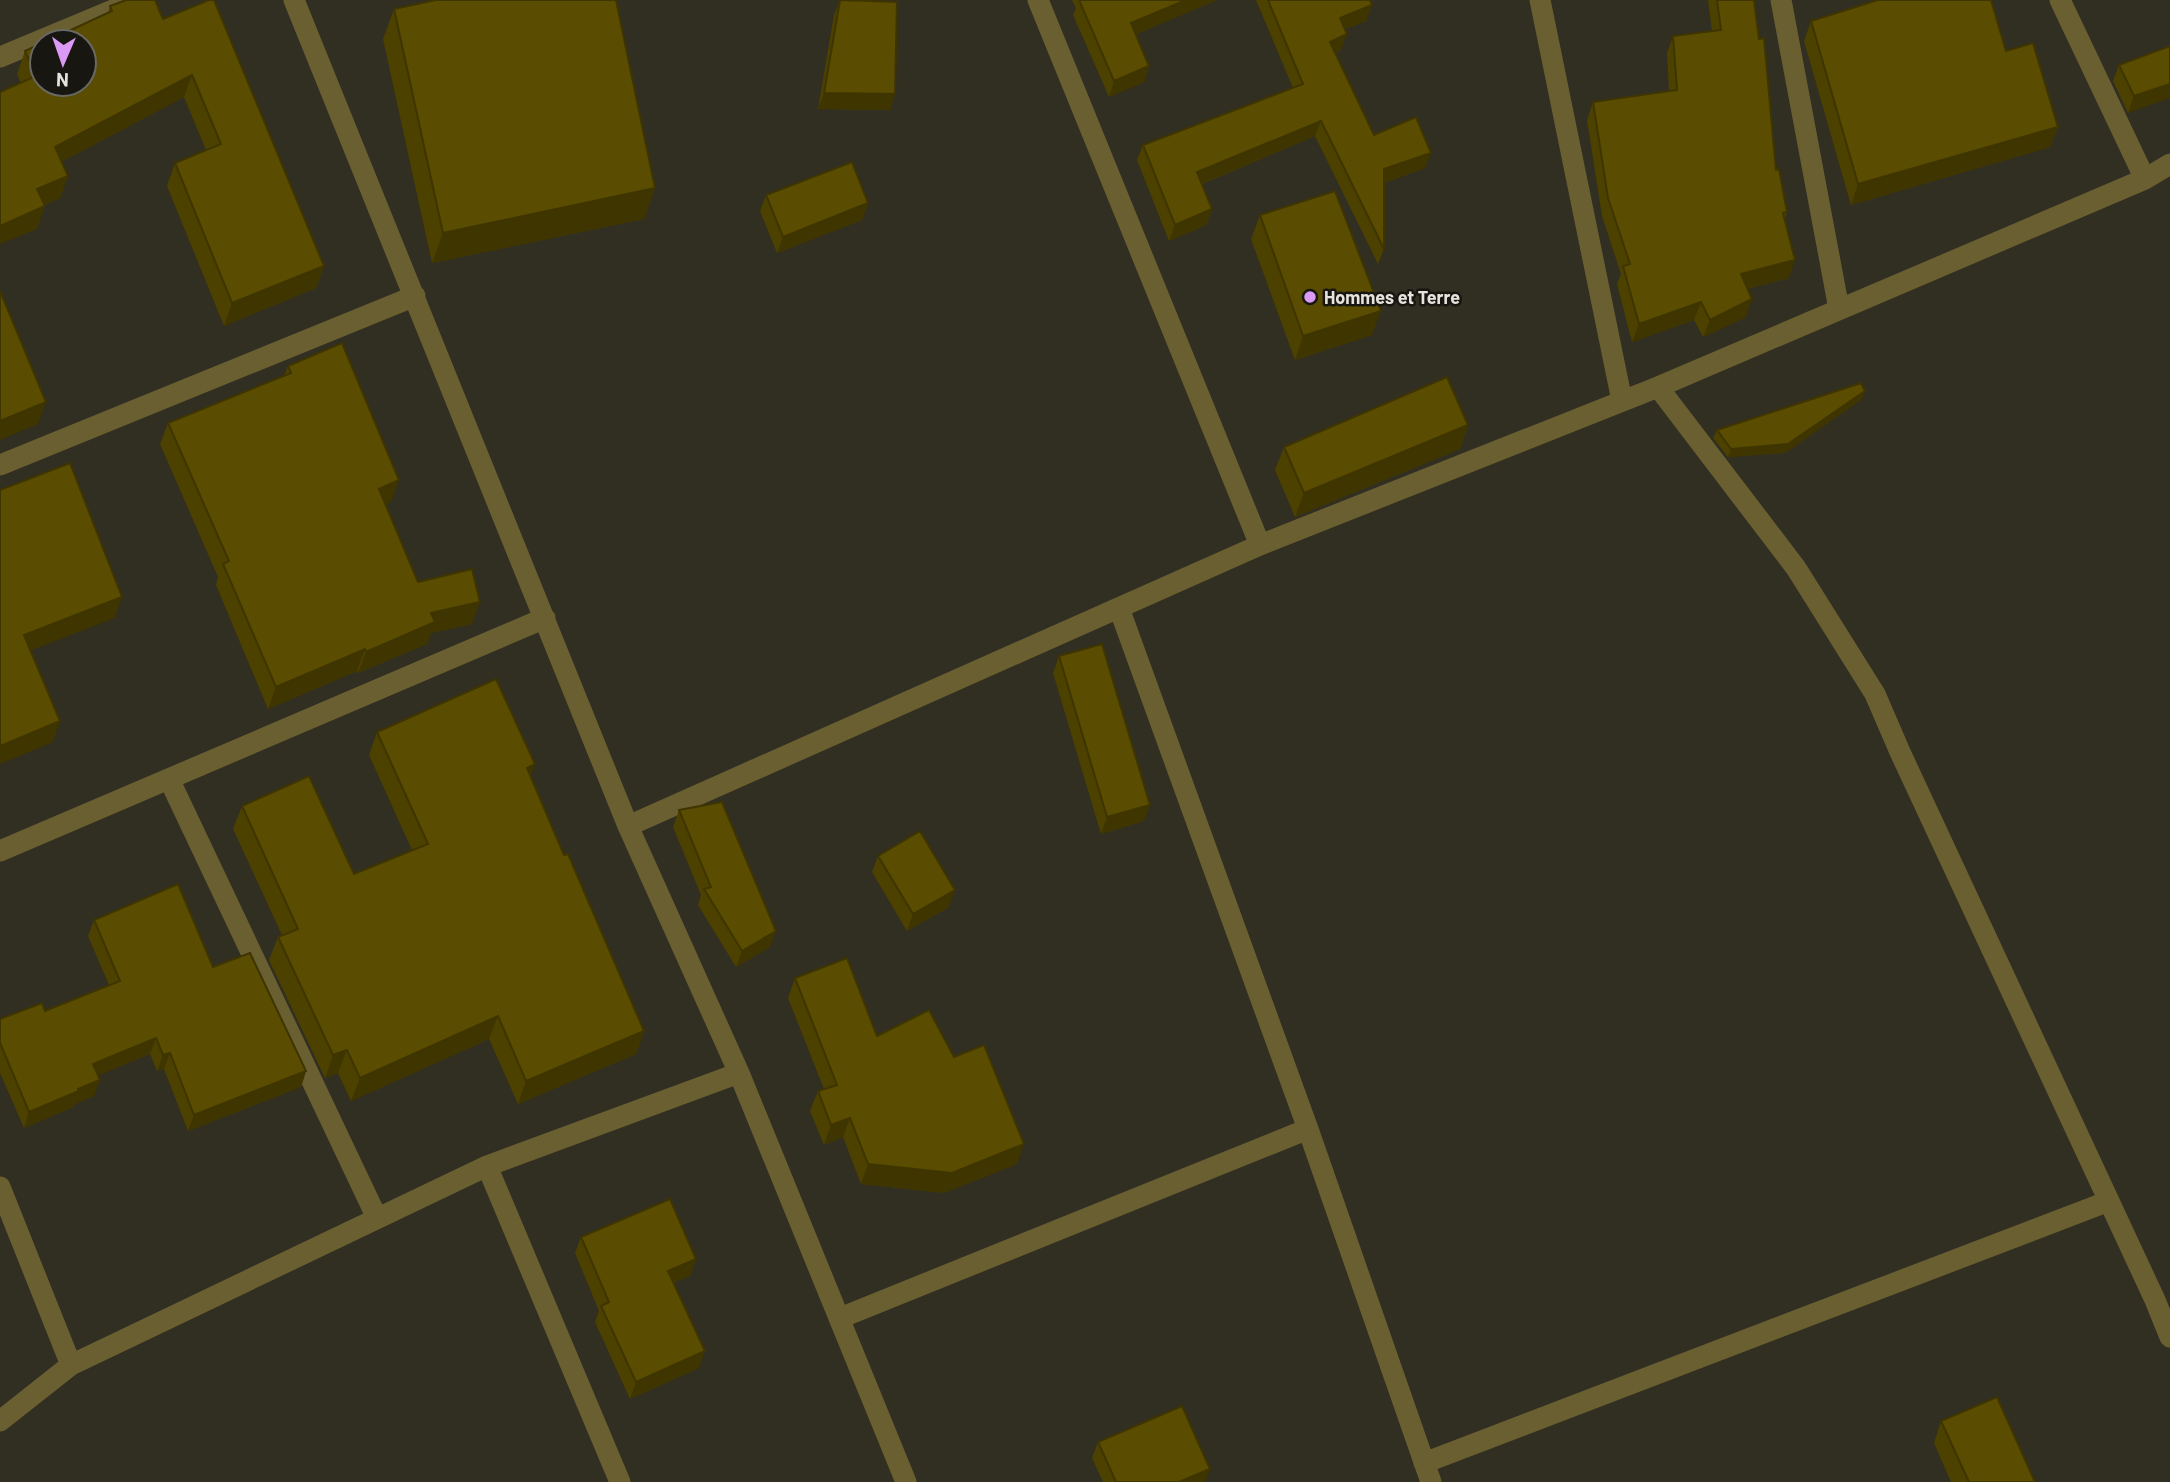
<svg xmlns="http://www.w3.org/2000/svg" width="2170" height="1482" font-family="Barlow,sans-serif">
<rect width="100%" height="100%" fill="#312e22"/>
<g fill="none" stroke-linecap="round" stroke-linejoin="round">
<path stroke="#695f31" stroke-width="21" d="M294 0 628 826 739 1073 906 1482
M1038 0 1260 545
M1540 0 1622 401
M1781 0 1839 309
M2060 0 2145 179
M0 57 137 0
M1658 387 1796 568 1875 694 1900 752 2155 1300 2170 1337
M0 465 415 296
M169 779 377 1218
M628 826 1260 545 1658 387 2145 179 2170 164
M0 851 545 618
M1308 1129 1431 1482
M487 1166 620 1482
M0 1187 71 1365
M840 1318 1308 1129 1119 608
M0 1421 71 1365 487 1166 739 1073
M1424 1463 2109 1201"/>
</g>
<path fill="#4d4100" d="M840 0 895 94 890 110 818 109 834 15Z
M1072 0H1217L1136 34 1149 66 1144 82 1109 97 1073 15 1076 8Z
M1256 0H1370L1372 5 1366 21 1345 29 1341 50 1335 53 1374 135 1425 168 1384 183V249L1378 264 1315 136 1202 184 1212 209 1206 225 1169 241 1137 160 1143 145 1293 88Z
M1708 0H1754L1776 170 1787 212 1785 219 1789 278 1747 289 1746 317 1703 337 1694 320 1632 342 1617 284 1621 274 1602 216 1587 120 1593 102 1669 91 1667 53 1673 36 1712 31Z
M110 6 163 19 324 266 316 288 224 326 167 186 175 163 206 150 184 97 61 162 68 176 60 198 44 205 37 229 21 83 17 74 25 51 108 13Z
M394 9 655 188 644 219 432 263 383 39Z
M1811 21 2006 51 2058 127 2050 147 1851 205 1804 41Z
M2170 46 2128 113 2113 81 2119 65Z
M766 195 868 203 862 220 777 253 760 211Z
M1260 215 1372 335 1295 360 1251 239Z
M288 366 391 502 385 504 418 582 472 624 431 633 427 644 358 673 357 671 268 709 216 585 218 577 160 444 168 423 284 375Z
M1862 399 1785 453 1728 457 1713 438 1717 430Z
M1468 425 1460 449 1295 517 1275 470 1284 447Z
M1059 656 1144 821 1101 834 1053 673Z
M377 732 531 776 564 855 644 1031 636 1054 518 1104 489 1039 351 1101 338 1073 325 1078 269 960 278 937 282 935 233 829 242 806 354 874 412 850 369 755Z
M679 810 770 947 736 967 698 905 701 895 673 827Z
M878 856 949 907 907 931 872 872Z
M94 920 213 967 306 1071 301 1087 188 1131 164 1069 157 1071 150 1054 98 1075 94 1096 75 1104 73 1107 24 1128 0 1073V1019L45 1011 109 985 88 936Z
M795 978 877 1036 954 1057 1017 1164 944 1193 861 1184 843 1137 824 1145 810 1111 818 1091 824 1089 788 998Z
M581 1237 696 1259 690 1276 673 1283 699 1368 630 1399 595 1322 599 1311 575 1253Z
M1941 1421 2035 1482H1951L1934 1443Z
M1098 1442 1210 1469 1205 1482H1103L1092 1458Z"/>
<path fill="#3f3500" d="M1186 0H1217L1125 39 1131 23Z
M1372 5 1366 21 1335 33 1340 18Z
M1347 34 1341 50 1324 57 1330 42Z
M1149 66 1144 82 1109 97 1114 81Z
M192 75 184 97 46 170 55 147Z
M2170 84V98L2128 113 2134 96Z
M824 93 895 94 890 110 818 109Z
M1321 121 1315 136 1191 188 1197 172Z
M2058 127 2050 147 1851 205 1858 184Z
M1431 153 1425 168 1378 185 1384 169Z
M68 176 60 198 29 211 37 189Z
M655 188 644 219 432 263 443 233Z
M868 203 862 220 777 253 783 237Z
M45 206 37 229 0 244V226Z
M1212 209 1206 225 1169 241 1175 225Z
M1795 260 1789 278 1734 292 1741 274Z
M324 266 316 288 224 326 232 303Z
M1752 299 1746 317 1703 337 1710 320Z
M1701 302 1694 320 1632 342 1639 324Z
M1381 311 1372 335 1295 360 1303 336Z
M1865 391 1862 399 1785 453 1728 457 1731 449Z
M46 402 38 424 0 440V421Z
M1468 425 1460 449 1295 517 1304 493Z
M399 480 391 502 371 510 379 489Z
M122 597 115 618 16 656 24 635Z
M480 602 472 624 431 633 427 644 358 673 366 652 431 613Z
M365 649 357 671 268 709 276 687Z
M60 721 53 742 0 764V746Z
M535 764 527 787V768Z
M1150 805 1144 821 1101 834 1107 817Z
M955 890 949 907 907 931 913 914Z
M776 931 770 947 736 967 742 951Z
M498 1016 489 1039 351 1101 360 1078Z
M644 1031 636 1054 518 1104 526 1081Z
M156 1038 150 1054 87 1080 93 1064Z
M347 1050 338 1073 325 1078 333 1055Z
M170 1053 164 1069 157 1071 163 1055Z
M306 1071 301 1087 188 1131 194 1115Z
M100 1080 94 1096 75 1104 73 1107 24 1128 29 1112 78 1089Z
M850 1118 843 1137 824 1145 831 1125Z
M1024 1144 1017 1164 944 1193 861 1184 868 1164Z
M696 1259 690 1276 662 1287 668 1271Z
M705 1351 699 1368 630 1399 636 1382Z
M1210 1469 1205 1482H1179Z"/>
<path fill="#5a4c00" stroke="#3f3500" stroke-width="2" d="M126 0H155L163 19 209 0H214L324 266 232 303 175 163 221 144 192 75 55 147 68 176 37 189 45 206 0 226V92L36 76 25 51 42 43V84H84V42H45L112 11 110 6Z
M436 0H616L655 188 443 233 394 9Z
M840 0 897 2 895 94 824 93Z
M1079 0H1186L1131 23 1149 66 1114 81Z
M1268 0H1370L1372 5 1340 18 1347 34 1330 42 1374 135 1416 117 1431 153 1384 169V249L1321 121 1197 172 1212 209 1175 225 1143 145 1303 84Z
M1717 0H1754L1759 39 1764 38 1776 170 1779 169 1787 212 1783 213 1795 260 1741 274 1752 299 1710 320 1701 302 1639 324 1623 266 1630 264 1608 198 1593 102 1677 90 1673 36 1721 30Z
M1878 0H1991L2006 51 2033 43 2058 127 1858 184 1811 21Z
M2170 46V84L2134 96 2119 65Z
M852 162 868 203 783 237 766 195Z
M1335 191 1381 311 1303 336 1260 215Z
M0 291 46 402 0 421Z
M342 343 399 480 379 489 418 582 472 569 480 602 431 613 435 622 366 652 365 649 276 687 223 564 229 561 168 423 291 373 288 366Z
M1447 377 1468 425 1304 493 1284 447Z
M1861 383 1865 391 1788 444 1731 449 1717 430Z
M70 463 122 597 24 635 60 721 0 746V490Z
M1102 644 1150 805 1107 817 1059 656Z
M496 679 535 764 527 768 564 855 568 854 644 1031 526 1081 498 1016 360 1078 347 1050 333 1055 278 937 298 929 242 806 309 776 354 874 428 844 377 732Z
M722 802 776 931 742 951 704 889 711 887 679 810Z
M920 831 955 890 913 914 878 856Z
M178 884 213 967 250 953 306 1071 194 1115 170 1053 163 1055 156 1038 93 1064 100 1080 78 1089 79 1091 29 1112 0 1043V1019L42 1003 45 1011 120 981 94 920Z
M847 958 877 1036 929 1010 954 1057 984 1045 1024 1144 952 1173 868 1164 850 1118 831 1125 818 1091 837 1085 795 978Z
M670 1199 696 1259 668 1271 705 1351 636 1382 601 1306 609 1302 581 1237Z
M1997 1397 2035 1482H1969L1941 1421Z
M1182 1406 1210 1469 1179 1482H1116L1098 1442Z"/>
<circle fill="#da9af6" stroke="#171611" stroke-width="2.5" cx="1310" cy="297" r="7"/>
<g text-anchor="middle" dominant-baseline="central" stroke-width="5" stroke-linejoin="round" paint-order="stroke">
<g font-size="18" font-weight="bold" fill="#e5e3db" stroke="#171611" text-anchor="start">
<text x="1324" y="297">Hommes et Terre</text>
</g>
</g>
<g transform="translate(63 63) rotate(182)"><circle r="33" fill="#171611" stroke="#696862" stroke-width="2"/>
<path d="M0-5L12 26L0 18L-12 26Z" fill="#da9af6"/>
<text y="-10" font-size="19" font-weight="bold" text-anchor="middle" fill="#e5e3db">N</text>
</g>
</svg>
